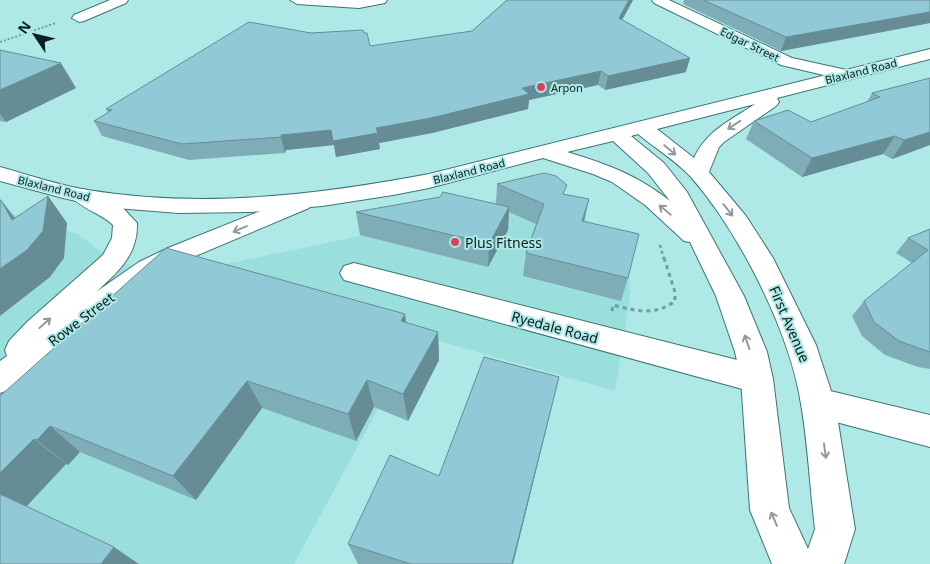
<svg xmlns="http://www.w3.org/2000/svg" width="930" height="564" font-family="'Noto Sans',sans-serif">
<rect width="100%" height="100%" fill="#afe9e7"/>
<path fill="#9bdfdd" d="M548 186 628 256 630 298 615 391 418 335 294 564H0V210L78 234 113 261 148 269 198 270 369 234Z"/>
<g fill="none" stroke-linecap="round" stroke-linejoin="round">
<defs>
<path id="minor" d="M110 0H128L126 3 84 21 79 22 72 18 74 15Z
M290 0H387L385 3 359 8 297 4Z
M652 0H669L792 58 851 71 853 75 851 79 845 80 781 65 654 3Z
M83 189 122 207 137 223C138 255 118 272 96 292L139 262 168 248 293 198 301 196 309 198 313 203 309 208 186 260 157 276 11 389 0 393V361L7 356 5 350 9 341 27 322 103 255 112 238 113 225C101 213 81 209 71 196L75 191Z
M354 263 757 365 768 369 773 379 768 389 757 393 344 280 340 273 344 266Z
M818 388 930 415V447L806 414 801 403 806 392Z"/>
<path id="major" d="M930 49V59L777 98 779 102 776 106 724 142 719 147 709 172 746 216 773 258 816 345 835 403 855 529 844 564H772L750 510 741 379 735 352 716 296 690 242 684 241 645 205 612 182 593 174 543 158 429 188 393 195 322 206 251 212 179 213 103 207 63 198 0 181V167C29 175 58 185 88 190 202 209 317 195 429 174ZM755 104C730 121 707 130 694 158L657 129ZM638 134C655 148 676 161 691 177 739 232 790 332 801 404 808 445 810 488 815 529L808 549 789 508 773 379 767 352 744 296 687 192 664 163 631 136ZM613 141 648 173 670 201C637 175 607 164 567 152Z"/>
</defs>
<use href="#minor" stroke="#3c7473" stroke-width="2"/>
<use href="#major" stroke="#3c7473" stroke-width="2"/>
<path stroke="#709d9c" stroke-width="2" stroke-dasharray="2 2" stroke-linecap="butt" d="M0 42 56 23"/>
<path stroke="#709d9c" stroke-width="2.5" stroke-dasharray="3 3" stroke-linecap="butt" d="M660 245 664 259"/>
<path stroke="#709d9c" stroke-width="3" stroke-dasharray="4 4" stroke-linecap="butt" d="M612 311 613 305C635 311 656 316 675 301V292L664 258"/>
<use href="#minor" fill="#fff" fill-rule="evenodd"/>
<use href="#major" fill="#fff" fill-rule="evenodd"/>
</g>
<path fill="#7eadb8" d="M507 0H633L622 20 686 72 605 90 598 85 529 100 528 109 432 133 379 143 380 149 336 157 334 145 286 150 285 153 189 160 102 136 94 121 108 113 106 109 311 33H364L370 46 472 31Z
M684 0H930V23L781 51 683 4Z
M0 50 76 88 6 122 0 121Z
M930 78V145L892 159 883 154 802 177 746 139 754 121 811 122 867 102 872 93Z
M497 184 565 194 584 222 628 278 621 301 523 276 526 253 536 224 509 212 508 230 488 267 360 235 356 212 496 204Z
M930 229V369L918 367 885 355 862 336 852 316 864 301 912 263 896 253 908 238Z
M406 323 438 332 439 360 408 421 374 407 356 441 262 408 196 500 80 452 68 465 66 464 27 506 0 564V396Z
M552 406 513 564H358L348 544 439 476Z"/>
<path fill="#668d96" d="M629 0H633L616 31 619 18Z
M930 12V23L781 51 786 37Z
M690 58 686 72 605 90 608 76Z
M61 63 76 88 6 122 0 114V90Z
M601 71 598 85 529 100 528 109 432 133 379 143 380 149 336 157 334 145 286 150 285 153 281 137V135L331 130 522 88Z
M930 132V145L892 159 904 140Z
M895 136 883 154 802 177 812 158Z
M48 196 67 223 64 258 50 277 0 316V269L12 220 1 200 22 227Z
M589 199 584 222 582 221Z
M509 207 508 230 488 267 489 244Z
M405 314 409 343 401 321Z
M438 332 439 360 408 421 403 394Z
M559 377 513 564H512Z
M367 380 374 407 356 441 348 414Z
M247 381 262 408 196 500 173 476Z
M50 426 80 452 68 465 37 440Z
M34 439 66 464 23 510 0 496V473Z
M114 547 139 564H101Z"/>
<path fill="#92c9d6" stroke="#668d96" d="M507 0H629L619 18 690 58 608 76 601 71 522 88 529 94 431 118 376 128 378 133 333 141 331 130 281 135V137L182 144 94 121 112 110 106 109 249 22 311 33 363 30 364 33H367L370 46 472 31Z
M703 0H930V12L786 37Z
M0 50 61 63 0 90Z
M930 78V132L904 140 895 136 812 158 754 121 788 110 811 122 880 97 872 93Z
M544 173 556 176 567 185 563 194 589 199 582 221 639 234 628 278 526 253 544 204 497 184Z
M443 192 509 207 489 244 356 212 440 197Z
M48 196 43 231 27 250 0 269V200H1L12 220Z
M930 229V352L899 341 874 322 864 301 928 250 908 238Z
M166 248 405 314 401 321 438 332 403 394 367 380 348 414 247 381 173 476 50 426 37 440 34 439 0 473V396Z
M484 357 559 377 512 564H411L348 544 390 455 439 476Z
M0 494 114 547 101 564H0Z"/>
<defs><path id="oneway-shaft" d="M-6 0H5M1.5-3L5.5 0L1.5 3" fill="none" stroke-width="1.6" stroke-linecap="round" stroke-linejoin="round" transform="scale(1.25)"/></defs>
<g stroke="#909b9b">
<use href="#oneway-shaft" transform="translate(734 125) rotate(147)"/>
<use href="#oneway-shaft" transform="translate(670 150) rotate(40)"/>
<use href="#oneway-shaft" transform="translate(665 210) rotate(-141)"/>
<use href="#oneway-shaft" transform="translate(728 210) rotate(52)"/>
<use href="#oneway-shaft" transform="translate(240 229) rotate(157)"/>
<use href="#oneway-shaft" transform="translate(45 323) rotate(-42)"/>
<use href="#oneway-shaft" transform="translate(747 342) rotate(-109)"/>
<use href="#oneway-shaft" transform="translate(825 451) rotate(82)"/>
<use href="#oneway-shaft" transform="translate(774 519) rotate(-113)"/>
</g>
<g fill="#d3435d" stroke="#afe9e7" stroke-width="2">
<circle cx="541" cy="87" r="5"/>
<circle cx="455" cy="242" r="5"/>
</g>
<g text-anchor="middle" dominant-baseline="central" stroke-width="4" stroke-linejoin="round" paint-order="stroke">
<g font-size="11" fill="#092020" stroke="#afe9e7">
<text transform="translate(750 44) rotate(26)">Edgar Street</text>
<text transform="translate(861 71) rotate(-14)">Blaxland Road</text>
<text transform="translate(469 171) rotate(-14)">Blaxland Road</text>
<text transform="translate(54 188) rotate(14)">Blaxland Road</text>
</g>
<g font-size="11" fill="#092020" stroke="#afe9e7" text-anchor="start">
<text x="551" y="87">Arpon</text>
</g>
<g font-size="14" fill="#092020" stroke="#afe9e7" text-anchor="start">
<text x="465" y="242">Plus Fitness</text>
</g>
<g font-size="14" fill="#092020" stroke="#afe9e7">
<text transform="translate(81 319) rotate(-37)">Rowe Street</text>
<text transform="translate(790 324) rotate(67)">First Avenue</text>
<text transform="translate(555 327) rotate(15)">Ryedale Road</text>
</g>
</g>
<g transform="translate(35 35) rotate(305)" stroke="#afe9e7" stroke-width="4" paint-order="stroke">
<path d="M0-4L9 19L0 12L-9 19Z" fill="#092020"/>
<text y="-8" font-size="14" font-weight="bold" text-anchor="middle" fill="#092020">N</text>
</g>
</svg>
